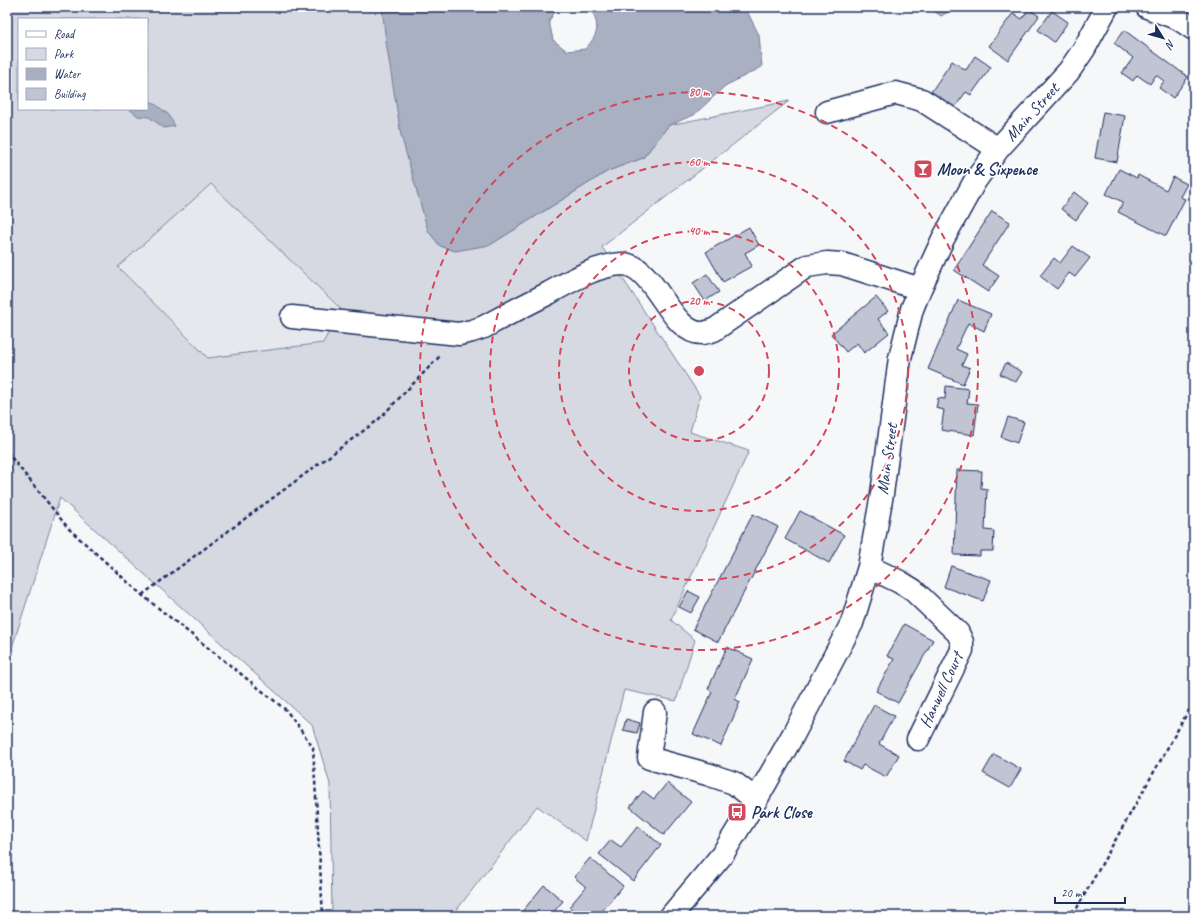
<svg xmlns="http://www.w3.org/2000/svg" width="1201" height="923" font-family="Caveat,sans-serif">
<rect width="100%" height="100%" fill="#f6f7f9"/>
<filter id="ink" filterUnits="userSpaceOnUse"><feTurbulence type="fractalNoise" baseFrequency=".025" numOctaves="2"/><feDisplacementMap in="SourceGraphic" scale="8" xChannelSelector="R" yChannelSelector="G"/><feConvolveMatrix kernelMatrix="1 2 1 2 8 2 1 2 1" color-interpolation-filters="sRGB"/></filter>
<g filter="url(#ink)">
<path fill="#e6e8ee" d="M211 183 341 309 323 343 208 358 118 266Z"/>
<path fill="#d6d9e2" stroke="#7884a0" fill-rule="evenodd" d="M7 7H383L490 245 608 171 643 158 669 125 789 101 602 247 700 396 690 432 749 451 671 620 695 640 676 701 624 690 586 841 537 806 452 916H332L330 784 312 725 60 498 7 663ZM19 19H147V109H19ZM211 184 341 309 323 343 208 358 118 267Z"/>
<path fill="#a9b0c1" stroke="#707c99" d="M382 7H558L549 21 553 40 567 51 585 49C600 33 599 27 591 7H745L759 35 762 67 725 86 694 115 669 125 643 158 608 171 490 245 455 251 440 246 428 231 401 135 386 42Z
M928 7H957L941 16Z
M147 98 168 114 175 126 164 128 149 117 138 116 129 109H147Z"/>
<path fill="#c0c4d3" stroke="#1b2f5e" d="M1029 9 1039 16 1008 60 989 46 1013 13 1022 19Z
M1052 11 1068 22 1054 42 1038 30Z
M1124 30 1188 77 1173 98 1159 88 1164 81 1156 75 1150 84 1137 75 1133 81 1122 73 1133 58 1114 43Z
M975 56 991 67 971 95 966 92 950 114 927 98 952 61 966 70Z
M1103 112 1125 116 1117 162 1095 158Z
M1194 163V175L1189 172Z
M1119 169 1137 178 1138 175 1166 190 1173 177 1187 184 1180 197 1185 199 1166 236 1118 212 1123 202 1106 194Z
M1074 192 1088 203 1076 220 1061 209Z
M992 211 1010 222 982 265 999 276 988 292 954 270Z
M749 227 759 245 745 253 752 266 723 282 706 252Z
M1073 246 1090 258 1075 277 1069 273 1057 289 1040 276 1054 258 1060 263Z
M707 274 719 292 705 301 693 283Z
M876 297 888 311 878 319 889 333 864 353 857 343 846 352 831 334Z
M958 300 991 314 984 331 968 323 956 349 967 354 962 365 970 368 963 384 928 369Z
M1006 363 1022 372 1016 382 1000 374Z
M946 386 969 389 967 403 978 404 974 435 941 430 944 410 936 408 938 398 945 399Z
M1008 417 1024 422 1017 443 1001 437Z
M957 470 982 471 981 488 987 489 985 530 994 531 993 551H980V556L954 555Z
M800 511 844 535 829 563 785 539Z
M753 514 778 527 718 642 693 629Z
M951 566 991 580 983 601 944 587Z
M688 591 700 597 691 613 679 607Z
M904 624 933 640 898 703 876 691 894 659 887 656Z
M727 647 753 659 735 699 740 702 721 746 693 734 712 692 708 689Z
M874 705 894 716 879 744 899 755 886 777 863 765 860 770 844 761Z
M626 719 640 723 637 733 623 730Z
M994 754 1021 769 1010 788 983 773Z
M667 783 691 802 664 835 630 807 643 791 654 799Z
M638 826 661 845 633 881 599 854 611 840 621 847Z
M590 858 623 886 598 916H568L573 910 569 907 586 887 574 877Z
M544 885 563 901 550 916H525L521 913Z"/>
<g fill="none" stroke-linecap="round" stroke-linejoin="round">
<defs>
<path id="minor" d="M1147 7 1179 19 1194 29
M827 112 896 93 922 100 998 149
M292 317 459 334 472 331 484 327C506 315 527 304 549 293 571 281 597 265 622 264 655 264 670 334 702 333 706 333 710 331 714 330L807 266 827 263 842 264 920 289
M869 567 900 582 913 590 958 633 962 642V650L918 739
M655 712 649 758 707 774 734 783 756 800
M671 916 722 855 756 800 793 735 852 623 869 567 882 494 900 358 912 309 920 289 943 239 975 181 998 149 1069 71 1084 49 1107 7"/>
</defs>
<use href="#minor" stroke="#1b2f5e" stroke-width="25"/>
<path stroke="#1b2f5e" stroke-width="2.5" stroke-dasharray="4 3" stroke-linecap="butt" d="M7 452 69 529 142 595 286 710 313 747 323 916
M142 595 378 420 441 355
M1065 916 1077 908 1194 701"/>
<use href="#minor" stroke="#fff" stroke-width="22"/>
</g>
</g>
<g fill="none" stroke="#d1495b" stroke-width="2" stroke-dasharray="7 5">
<circle cx="699" cy="371" r="70"/>
<circle cx="699" cy="371" r="140"/>
<circle cx="699" cy="371" r="209"/>
<circle cx="699" cy="371" r="279"/>
</g>
<defs>
<symbol id="bar-square" viewBox="-11 -11 22 22"><rect x="-9" y="-9" width="18" height="18" rx="4" fill="#d1495b" stroke="#fff"/><path d="M-6-5H6L.8 .8V4.5H3.5V6h-7V4.5H-.8V.8Z" fill="#fff"/></symbol>
<symbol id="bus-square" viewBox="-11 -11 22 22"><rect x="-9" y="-9" width="18" height="18" rx="4" fill="#d1495b" stroke="#fff"/><path d="M-5-6H5V4H4V6H2V4H-2V6H-4V4H-5ZM-3.5-4V0h7V-4ZM-3.5 1.2v1.5H-2V1.2ZM2 1.2v1.5H3.5V1.2Z" fill="#fff"/></symbol>
</defs>
<g fill-rule="evenodd">
<use href="#bar-square" x="912" y="158" width="22" height="22"/>
<use href="#bus-square" x="726" y="801" width="22" height="22"/>
</g>
<g text-anchor="middle" dominant-baseline="central" stroke-width="3" stroke-linejoin="round" paint-order="stroke">
<g font-size="17" fill="#1b2f5e" stroke="#fff">
<text transform="translate(1032 112) rotate(-48)">Main Street</text>
<text transform="translate(887 459) rotate(-82)">Main Street</text>
<text transform="translate(941 690) rotate(-65)">Hanwell Court</text>
</g>
<g font-size="17" font-weight="bold" fill="#1b2f5e" stroke="#fff" text-anchor="start">
<text x="937" y="169">Moon &amp; Sixpence</text>
<text x="751" y="812">Park Close</text>
</g>
</g>
<circle cx="699" cy="371" r="6" fill="#d1495b" stroke="#fff" stroke-width="2"/>
<g font-size="12" text-anchor="middle" font-weight="bold" fill="#d1495b" stroke="#fff" stroke-width="3" stroke-linejoin="round" paint-order="stroke">
<text x="699" y="96">80 m</text>
<text x="699" y="166">60 m</text>
<text x="699" y="235">40 m</text>
<text x="699" y="305">20 m</text>
</g>
<rect width="1201" height="923" fill="none" stroke="#fff" stroke-width="24"/>
<rect x="12" y="12" width="1177" height="899" fill="none" stroke="#1b2f5e" stroke-width="1.5" filter="url(#ink)"/>
<rect x="18" y="18" width="130" height="92" fill="#ffffff" stroke="#a4acbf"/>
<rect x="26" y="31" width="20" height="6" fill="#ffffff" stroke="#a4acbf"/>
<text x="54" y="38" font-size="12" fill="#1b2f5e">Road</text>
<rect x="26" y="48" width="20" height="12" fill="#d6d9e2" stroke="#a4acbf"/>
<text x="54" y="58" font-size="12" fill="#1b2f5e">Park</text>
<rect x="26" y="68" width="20" height="12" fill="#a9b0c1" stroke="#a4acbf"/>
<text x="54" y="78" font-size="12" fill="#1b2f5e">Water</text>
<rect x="26" y="88" width="20" height="12" fill="#c0c4d3" stroke="#a4acbf"/>
<text x="54" y="98" font-size="12" fill="#1b2f5e">Building</text>
<g transform="translate(1163 38) rotate(127)" stroke="#ffffff" stroke-width="3" paint-order="stroke">
<path d="M0-3L7 15L0 10L-7 15Z" fill="#1b2f5e"/>
<text y="-6" font-size="11" font-weight="bold" text-anchor="middle" fill="#1b2f5e">N</text>
</g>
<path d="M1055 897v6h70v-6" fill="none" stroke="#1b2f5e" stroke-width="2"/>
<text x="1061" y="897" font-size="12" fill="#1b2f5e" stroke="#ffffff" stroke-width="3" paint-order="stroke">20 m</text>
</svg>
